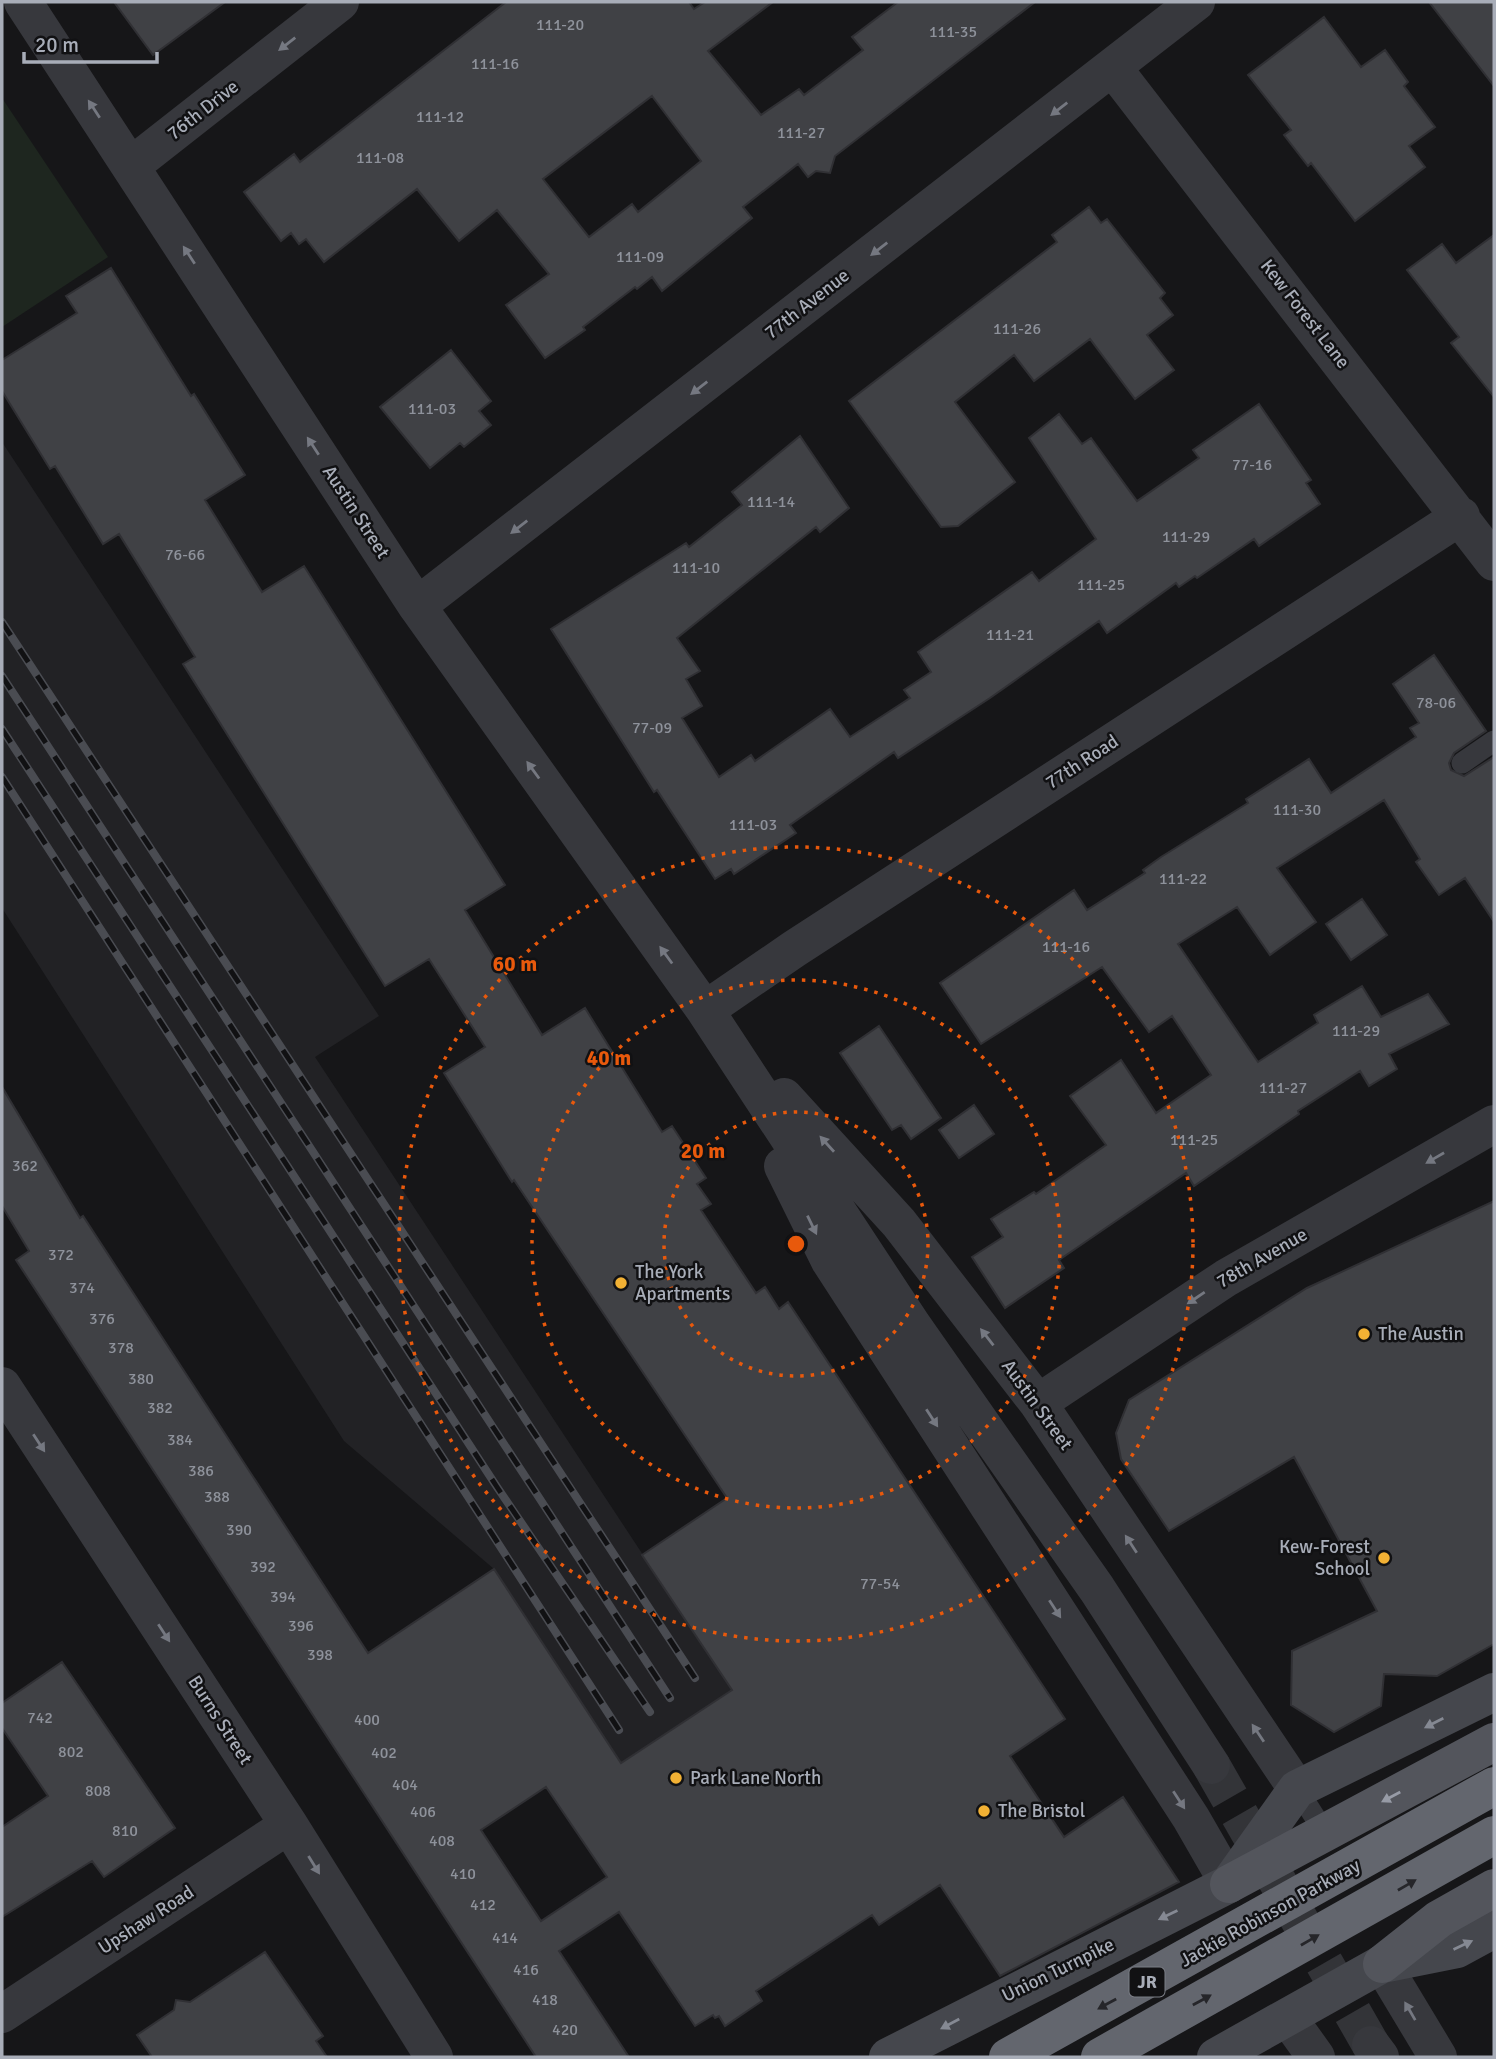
<svg xmlns="http://www.w3.org/2000/svg" width="1496" height="2059" font-family="Signika,sans-serif">
<rect width="100%" height="100%" fill="#161618"/>
<path fill="#222225" d="M2 442 379 1016 315 1057 732 1690 621 1763 494 1569 344 1441 2 908Z"/>
<path fill="#1e261f" d="M2 98 108 257 2 327Z"/>
<path fill="#404145" stroke="#303034" stroke-width="2" fill-rule="evenodd" d="M114 2H225L153 55Z
M506 2H689L694 9 705 2H773L708 51 761 115 799 89 804 95 863 50 852 37 898 2H1035L835 156 830 173 816 171 808 177 798 164 743 207 752 218 662 291 652 277 637 289 635 287 583 327 585 330 545 358 506 305 549 274 497 210 459 241 417 189 324 262 306 239 299 244 291 233 281 241 244 192 294 154 300 162ZM652 96 701 161 638 212 632 204 589 237 543 179Z
M1429 2H1494V86Z
M1324 17 1361 67 1385 50 1408 82 1404 86 1435 127 1409 146 1425 167 1355 221 1311 163 1308 166 1284 135 1291 130 1248 75Z
M1089 207 1101 223 1107 219 1165 293 1160 298 1173 315 1147 335 1174 370 1135 399 1090 339 1034 381 1014 355 955 402 1015 482 958 526 941 527 849 401 1057 242 1052 235Z
M1494 235V397L1451 343 1459 337 1407 270 1442 244 1456 263Z
M111 268 191 396 194 394 245 475 205 500 262 592 304 566 505 885 465 910 542 1035 585 1008 662 1132 672 1126 706 1178 697 1184 711 1204 701 1210 756 1293 765 1287 779 1309 788 1302 1065 1719 1010 1756 1064 1837 1123 1797 1179 1882 1000 1976 940 1885 879 1925 872 1915 756 1991 762 2001 725 2026 719 2016 715 2018 713 2015 695 2026 619 1912 559 1951 629 2057H536L16 1260 29 1251 2 1206V1087L80 1218 83 1216 368 1653 494 1569 621 1763 732 1690 642 1555 727 1498 514 1180 512 1182 444 1073 485 1047 429 959 385 986 183 664 195 657 119 534 103 544 55 466 50 469 2 391V360L77 313 66 296ZM546 1787 607 1877 541 1921 481 1830Z
M451 350 491 401 479 411 491 425 464 447 460 443 430 468 380 407Z
M1259 404 1311 480 1306 483 1320 504 1259 546 1254 539 1197 578 1195 576 1179 587 1176 583 1107 633 1099 621 990 698 898 758 894 752 790 825 796 833 734 874 731 869 715 879 657 790 654 792 551 629 686 543 689 547 742 505 732 492 800 436 849 508 820 532 816 527 677 638 700 671 686 679 702 706 682 718 719 777 751 755 755 761 830 709 850 737 910 698 904 690 931 672 918 652 1032 572 1039 581 1096 539 1029 438 1059 414 1082 444 1091 438 1137 501 1199 458 1193 450Z
M1434 655 1486 731 1454 753 1449 763 1451 770 1464 776 1494 757V922L1465 878 1439 895 1416 862 1420 859 1384 800 1277 868 1316 922 1270 955 1237 907 1178 944 1258 1062 1318 1023 1314 1015 1362 986 1381 1017 1428 994 1449 1024 1389 1054 1397 1069 1369 1086 1360 1071 1298 1111 1299 1114 1194 1186 1186 1173 1059 1260 1064 1268 1005 1308 972 1257 1003 1237 991 1219 1034 1192 1036 1194 1106 1145 1070 1096 1121 1060 1156 1113 1211 1075 1172 1016 1149 1032 1102 967 981 1044 940 983 1074 890 1087 910 1145 873 1143 870 1161 857 1248 803 1246 799 1309 759 1331 793 1416 737 1410 728 1419 723 1393 684Z
M1362 899 1387 935 1351 960 1326 924Z
M879 1026 941 1118 911 1139 901 1125 892 1130 840 1053Z
M974 1105 994 1134 959 1158 939 1130Z
M1494 1201V1644L1437 1676 1384 1674 1381 1706 1334 1732 1291 1705 1292 1651 1377 1611 1294 1457 1169 1531 1121 1459 1116 1433 1129 1400 1307 1288Z
M62 1662 175 1828 104 1877 92 1861 2 1917V1827L48 1796 2 1728V1703Z
M265 1952 323 2036 316 2041 327 2057H152L137 2035 174 2010 176 2000 190 2002Z"/>
<g fill="none" stroke-linecap="round" stroke-linejoin="round">
<path stroke="#333438" stroke-width="38" stroke-dasharray="38 19" stroke-linecap="butt" d="M1211 1765 1371 2045"/>
<path stroke="#37383d" stroke-width="21" d="M1462 763 1494 741
M1297 1789 1325 1833"/>
<path stroke="#37383d" stroke-width="38" d="M23 2 417 606 705 1010 912 1325 1097 1589 1211 1765
M1113 68 1494 562
M131 166 340 2
M417 606 1196 2
M705 1010 794 949 1461 516
M784 1097 899 1223 1038 1403 1297 1789
M783 1166 830 1261 1191 1818 1229 1884
M2 1386 289 1825 434 2057
M1038 1403 1226 1278 1494 1124
M1382 1964 1438 2057
M2 2014 289 1825
M1288 2018 1316 2057
M1371 2045 1380 2057"/>
<path stroke="#45474d" stroke-width="38" d="M888 2057 1229 1884 1297 1789 1494 1692
M1216 2057 1382 1964 1457 1949 1494 1929"/>
<path stroke="#53555c" stroke-width="38" d="M1229 1884 1494 1742
M1382 1964 1439 1919 1494 1888"/>
<path stroke="#63666e" stroke-width="38" d="M1008 2057 1494 1786
M1100 2057 1494 1835"/>
<defs>
<path id="rail" d="M2 622 695 1678
M2 676 670 1698
M2 729 497 1487 650 1712
M2 777 619 1730"/>
</defs>
<use href="#rail" stroke="#4a4c52" stroke-width="8"/>
<use href="#rail" stroke="#111113" stroke-width="5" stroke-dasharray="16" stroke-linecap="butt"/>
</g>
<defs><path id="oneway-solid" d="M-6-.8H1V-3.2L6.5 0L1 3.2V.8H-6Z" transform="scale(1.75)"/></defs>
<g fill="#757881">
<use href="#oneway-solid" transform="translate(287 44) rotate(142)"/>
<use href="#oneway-solid" transform="translate(94 109) rotate(-123)"/>
<use href="#oneway-solid" transform="translate(1059 109) rotate(142)"/>
<use href="#oneway-solid" transform="translate(879 249) rotate(142)"/>
<use href="#oneway-solid" transform="translate(189 255) rotate(-123)"/>
<use href="#oneway-solid" transform="translate(699 388) rotate(142)"/>
<use href="#oneway-solid" transform="translate(313 446) rotate(-123)"/>
<use href="#oneway-solid" transform="translate(519 527) rotate(142)"/>
<use href="#oneway-solid" transform="translate(533 770) rotate(-126)"/>
<use href="#oneway-solid" transform="translate(666 955) rotate(-126)"/>
<use href="#oneway-solid" transform="translate(827 1144) rotate(-132)"/>
<use href="#oneway-solid" transform="translate(1435 1158) rotate(150)"/>
<use href="#oneway-solid" transform="translate(812 1225) rotate(64)"/>
<use href="#oneway-solid" transform="translate(1196 1298) rotate(146)"/>
<use href="#oneway-solid" transform="translate(987 1337) rotate(-128)"/>
<use href="#oneway-solid" transform="translate(932 1418) rotate(57)"/>
<use href="#oneway-solid" transform="translate(39 1443) rotate(57)"/>
<use href="#oneway-solid" transform="translate(1131 1544) rotate(-123)"/>
<use href="#oneway-solid" transform="translate(1055 1609) rotate(57)"/>
<use href="#oneway-solid" transform="translate(164 1633) rotate(57)"/>
<use href="#oneway-solid" transform="translate(1258 1733) rotate(-124)"/>
<use href="#oneway-solid" transform="translate(1179 1800) rotate(57)"/>
<use href="#oneway-solid" transform="translate(314 1865) rotate(58)"/>
<use href="#oneway-solid" transform="translate(1410 2011) rotate(-120)"/>
</g>
<g fill="#858993">
<use href="#oneway-solid" transform="translate(1434 1723) rotate(153)"/>
<use href="#oneway-solid" transform="translate(1168 1915) rotate(154)"/>
<use href="#oneway-solid" transform="translate(1463 1945) rotate(-25)"/>
<use href="#oneway-solid" transform="translate(950 2024) rotate(152)"/>
</g>
<use fill="#979ba6" href="#oneway-solid" transform="translate(1391 1797) rotate(152)"/>
<g fill="#26262a">
<use href="#oneway-solid" transform="translate(1407 1885) rotate(-30)"/>
<use href="#oneway-solid" transform="translate(1310 1940) rotate(-30)"/>
<use href="#oneway-solid" transform="translate(1202 2000) rotate(-29)"/>
<use href="#oneway-solid" transform="translate(1107 2004) rotate(151)"/>
</g>
<g fill="none" stroke="#e8590c" stroke-width="3.5" stroke-dasharray="3.5 7">
<circle cx="796" cy="1244" r="132"/>
<circle cx="796" cy="1244" r="264"/>
<circle cx="796" cy="1244" r="397"/>
</g>
<g fill="#f2b134" stroke="#111113" stroke-width="2.5">
<circle cx="621" cy="1283" r="7"/>
<circle cx="1364" cy="1334" r="7"/>
<circle cx="1384" cy="1558" r="7"/>
<circle cx="676" cy="1778" r="7"/>
<circle cx="984" cy="1811" r="7"/>
</g>
<g text-anchor="middle" dominant-baseline="central" stroke-width="5" stroke-linejoin="round" paint-order="stroke">
<g font-size="16" fill="#8e929b">
<text x="560" y="25">111-20</text>
<text x="953" y="32">111-35</text>
<text x="495" y="64">111-16</text>
<text x="440" y="117">111-12</text>
<text x="801" y="133">111-27</text>
<text x="380" y="158">111-08</text>
<text x="640" y="257">111-09</text>
<text x="1017" y="329">111-26</text>
<text x="432" y="409">111-03</text>
<text x="1252" y="465">77-16</text>
<text x="771" y="502">111-14</text>
<text x="1186" y="537">111-29</text>
<text x="185" y="555">76-66</text>
<text x="696" y="568">111-10</text>
<text x="1101" y="585">111-25</text>
<text x="1010" y="635">111-21</text>
<text x="1436" y="703">78-06</text>
<text x="652" y="728">77-09</text>
<text x="1297" y="810">111-30</text>
<text x="753" y="825">111-03</text>
<text x="1183" y="879">111-22</text>
<text x="1066" y="947">111-16</text>
<text x="1356" y="1031">111-29</text>
<text x="1283" y="1088">111-27</text>
<text x="1194" y="1140">111-25</text>
<text x="25" y="1166">362</text>
<text x="61" y="1255">372</text>
<text x="82" y="1288">374</text>
<text x="102" y="1319">376</text>
<text x="121" y="1348">378</text>
<text x="141" y="1379">380</text>
<text x="160" y="1408">382</text>
<text x="180" y="1440">384</text>
<text x="201" y="1471">386</text>
<text x="217" y="1497">388</text>
<text x="239" y="1530">390</text>
<text x="263" y="1567">392</text>
<text x="880" y="1584">77-54</text>
<text x="283" y="1597">394</text>
<text x="301" y="1626">396</text>
<text x="320" y="1655">398</text>
<text x="40" y="1718">742</text>
<text x="367" y="1720">400</text>
<text x="71" y="1752">802</text>
<text x="384" y="1753">402</text>
<text x="405" y="1785">404</text>
<text x="98" y="1791">808</text>
<text x="423" y="1812">406</text>
<text x="125" y="1831">810</text>
<text x="442" y="1841">408</text>
<text x="463" y="1874">410</text>
<text x="483" y="1905">412</text>
<text x="505" y="1938">414</text>
<text x="526" y="1970">416</text>
<text x="545" y="2000">418</text>
<text x="565" y="2030">420</text>
</g>
<rect fill="#111113" stroke="#7b7e86" stroke-width="2" x="1129.5" y="1967.5" width="35" height="29" rx="5"/>
<g font-size="18" font-weight="bold" fill="#a8adb8">
<text x="1147" y="1982">JR</text>
</g>
<g font-size="19" fill="#a8adb8" stroke="#111113">
<text transform="translate(203 110) rotate(-38)">76th Drive</text>
<text transform="translate(807 304) rotate(-38)">77th Avenue</text>
<text transform="translate(1305 314) rotate(52)">Kew Forest Lane</text>
<text transform="translate(356 512) rotate(57)">Austin Street</text>
<text transform="translate(1082 762) rotate(-33)">77th Road</text>
<text transform="translate(1262 1258) rotate(-30)">78th Avenue</text>
<text transform="translate(1037 1405) rotate(54)">Austin Street</text>
<text transform="translate(220 1720) rotate(57)">Burns Street</text>
<text transform="translate(1270 1913) rotate(-29)">Jackie Robinson Parkway</text>
<text transform="translate(146 1920) rotate(-33)">Upshaw Road</text>
<text transform="translate(1058 1970) rotate(-26)">Union Turnpike</text>
</g>
<g font-size="19" fill="#a8adb8" stroke="#111113" text-anchor="start">
<text x="635" y="1272">The York<tspan x="635" dy="22">Apartments</tspan></text>
<text x="1378" y="1334">The Austin</text>
<text x="1370" y="1547" text-anchor="end">Kew-Forest<tspan x="1370" dy="22">School</tspan></text>
<text x="690" y="1778">Park Lane North</text>
<text x="998" y="1811">The Bristol</text>
</g>
</g>
<circle cx="796" cy="1244" r="10" fill="#e8590c" stroke="#111113" stroke-width="3.5"/>
<g font-size="21" text-anchor="middle" font-weight="bold" fill="#e8590c" stroke="#111113" stroke-width="5" stroke-linejoin="round" paint-order="stroke">
<text x="515" y="971">60 m</text>
<text x="609" y="1065">40 m</text>
<text x="703" y="1158">20 m</text>
</g>
<rect width="1496" height="2059" fill="none" stroke="#a8adb8" stroke-width="7"/>
<path d="M24 52v10h133v-10" fill="none" stroke="#a8adb8" stroke-width="3.5"/>
<text x="35" y="52" font-size="21" fill="#a8adb8" stroke="#111113" stroke-width="5" paint-order="stroke">20 m</text>
</svg>
